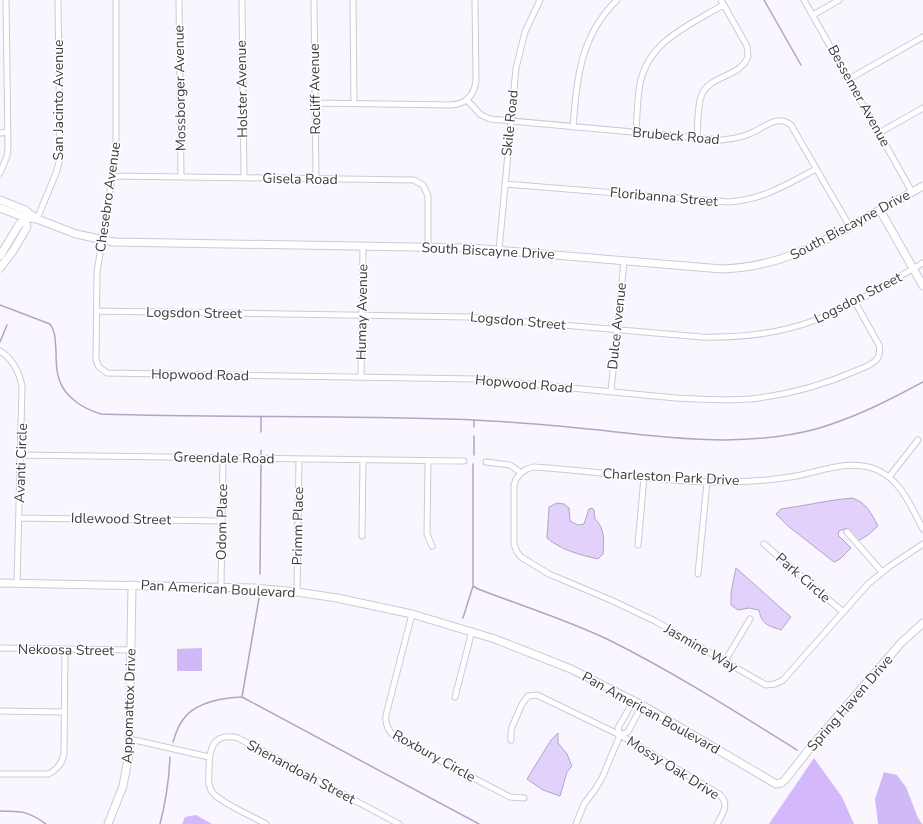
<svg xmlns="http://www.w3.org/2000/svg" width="923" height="824" font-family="'Nunito Sans',sans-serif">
<rect width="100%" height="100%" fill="#f9f6ff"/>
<path fill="#d1b8f7" d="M202 648V671H177V649Z
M884 772 897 775 906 787 918 818 922 824H878L875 799Z"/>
<path fill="#d3b8fb" d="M814 758 842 797 854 824H769Z
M196 815 212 824H182L185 817Z"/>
<path fill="#e2d2fb" stroke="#b0a5c3" d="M852 498C866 502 871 513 878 526L868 535 858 541 847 528 839 531 838 535 851 548 840 559 834 562 788 526 776 514 781 509C804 506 828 500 852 498Z
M557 503 564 504 569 508 570 521 578 525 584 524 589 509 592 508 594 510 595 519C605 528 604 541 603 554L598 559C580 555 561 550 547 538L549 507Z
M736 568 791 617 781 630C767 625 762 625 759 610L749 608 738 610 731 605V592Z
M558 733V743L567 754 572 766 567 772 560 796 543 790 527 779 551 740Z"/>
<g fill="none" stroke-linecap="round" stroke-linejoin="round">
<path stroke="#b0a5c3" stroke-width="1.5" d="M764 0 801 65
M0 305 50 324C56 332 55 341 56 351 56 360 56 371 59 379 65 398 84 409 101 414 225 418 350 415 474 420 516 422 558 426 599 430 671 438 745 448 816 429 854 418 888 401 923 382
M0 342 7 325
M474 427V421
M261 432V416
M474 455V436
M261 456V450
M473 464V586L478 589C522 606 568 620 611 641 675 673 736 712 797 750
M260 574 261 460
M463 618 473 586
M242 697 259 598
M173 742C175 735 178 727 182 721 194 702 221 698 242 697L479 824
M0 811C21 811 28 811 46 824
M160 824C166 801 169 780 170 757"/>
<defs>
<path id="street" d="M116 0V153L97 272 96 360 99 367 107 373 477 379 676 398C701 399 725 401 750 399 787 395 824 385 858 370 865 367 872 365 877 359 880 355 880 350 879 345L855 302
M179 0 181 177
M242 0 244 178
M314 0 316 179
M353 0 354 104
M804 0 912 192
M813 15 839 0
M849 79 923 37
M467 100 481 115 490 119 721 140C731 139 740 138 749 134 763 129 777 113 791 125L850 227
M315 103 451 105C466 104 474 96 476 81L475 0
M573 127C577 78 580 36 617 0
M0 133 8 132
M636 133C637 117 637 100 640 84 648 41 690 25 723 5
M879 133 923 108
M697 138C698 126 697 102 703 92 713 75 742 76 748 56L747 46 721 0
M0 173 7 156 8 147 6 0
M113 176 414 180 423 185 428 196V247
M505 184 728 202C762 200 786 185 816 169
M37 219 56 173 60 159 58 0
M499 250 516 68 525 32 540 0
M97 311 470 317 702 337C740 338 777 334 813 321 852 307 887 283 923 263
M0 351C13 359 19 372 22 386L17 584
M361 377 363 246
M611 391 624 261
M21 455 464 461
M428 461 427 534 432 546
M486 462 510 465 521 473 527 469 534 467C621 472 708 492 796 476 823 471 848 459 875 469 901 479 911 507 923 529
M521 473 516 479 514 485V544L517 552 521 557 549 574 613 601 655 621 766 685 775 684 783 680 868 584 890 566 923 544
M889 477 918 440
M19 518 222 521
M847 532 882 572
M362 536 363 460
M764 544 843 612
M638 545 644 477
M698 574 707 482
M221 586 223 458
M297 592 299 459
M412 614 386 715C385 724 388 731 395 737L510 797 524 798
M0 648 131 650
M725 661 750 619
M455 697 472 631
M0 711 64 712
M620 735 628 732 642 705
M130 739 209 757
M511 740V733L512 727 522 704 528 696 537 695 620 735 719 794C730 803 723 814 717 824
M0 774H48C57 770 62 764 64 754L65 650
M266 824C254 817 221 803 213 793 207 786 209 777 209 769 209 749 213 732 238 738L399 824
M576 824 584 804 594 791 602 778 620 735 618 728 634 700"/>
<path id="secondary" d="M0 200 25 210 37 219
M0 208 26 218 37 219 76 234 114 242 471 248 722 269C778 267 814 247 862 220 882 209 903 197 923 186
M880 210 923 286
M0 256 20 223 25 221 27 227 13 251 0 268
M0 583 254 588 297 592 337 598 412 614 495 639 571 669 642 705 776 784 781 783 785 780 810 748 901 643 923 623
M108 824 123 786 129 754 132 585"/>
</defs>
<use href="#street" stroke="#cecad5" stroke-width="7"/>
<use href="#secondary" stroke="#cecad5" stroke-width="9"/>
<use href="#street" stroke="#fff" stroke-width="5"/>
<use href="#secondary" stroke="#fff" stroke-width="7"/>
</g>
<g text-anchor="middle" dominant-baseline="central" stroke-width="3" stroke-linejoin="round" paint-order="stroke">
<g font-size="14" fill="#3d3b3f" stroke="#fff">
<text transform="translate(180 88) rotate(-91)">Mossborger Avenue</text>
<text transform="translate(242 89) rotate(-91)">Holster Avenue</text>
<text transform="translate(315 89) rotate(-91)">Rocliff Avenue</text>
<text transform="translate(859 96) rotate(61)">Bessemer Avenue</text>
<text transform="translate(58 100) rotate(-90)">San Jacinto Avenue</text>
<text transform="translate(510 123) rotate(-84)">Skile Road</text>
<text transform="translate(676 136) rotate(5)">Brubeck Road</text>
<text transform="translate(300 179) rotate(1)">Gisela Road</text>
<text transform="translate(108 197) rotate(-82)">Chesebro Avenue</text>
<text transform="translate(664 197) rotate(5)">Floribanna Street</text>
<text transform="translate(850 225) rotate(-28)">South Biscayne Drive</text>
<text transform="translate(488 251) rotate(3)">South Biscayne Drive</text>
<text transform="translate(858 298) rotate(-27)">Logsdon Street</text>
<text transform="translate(362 312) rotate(-89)">Humay Avenue</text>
<text transform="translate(194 313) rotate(1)">Logsdon Street</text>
<text transform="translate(518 321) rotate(5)">Logsdon Street</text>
<text transform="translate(617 326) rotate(-84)">Dulce Avenue</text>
<text transform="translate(200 375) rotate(1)">Hopwood Road</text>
<text transform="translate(524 384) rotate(5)">Hopwood Road</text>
<text transform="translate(224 458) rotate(1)">Greendale Road</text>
<text transform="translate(21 463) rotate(-88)">Avanti Circle</text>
<text transform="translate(671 477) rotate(3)">Charleston Park Drive</text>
<text transform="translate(121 519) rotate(1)">Idlewood Street</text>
<text transform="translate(222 522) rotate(-89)">Odom Place</text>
<text transform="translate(298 526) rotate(-89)">Primm Place</text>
<text transform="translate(803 578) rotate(41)">Park Circle</text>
<text transform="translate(218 589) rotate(3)">Pan American Boulevard</text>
<text transform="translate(701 648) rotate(30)">Jasmine Way</text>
<text transform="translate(66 650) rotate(1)">Nekoosa Street</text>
<text transform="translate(850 703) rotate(-49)">Spring Haven Drive</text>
<text transform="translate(129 706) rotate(-88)">Appomattox Drive</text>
<text transform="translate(651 713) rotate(29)">Pan American Boulevard</text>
<text transform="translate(434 756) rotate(29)">Roxbury Circle</text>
<text transform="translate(673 768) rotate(32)">Mossy Oak Drive</text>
<text transform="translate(301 772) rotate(28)">Shenandoah Street</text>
</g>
</g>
</svg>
